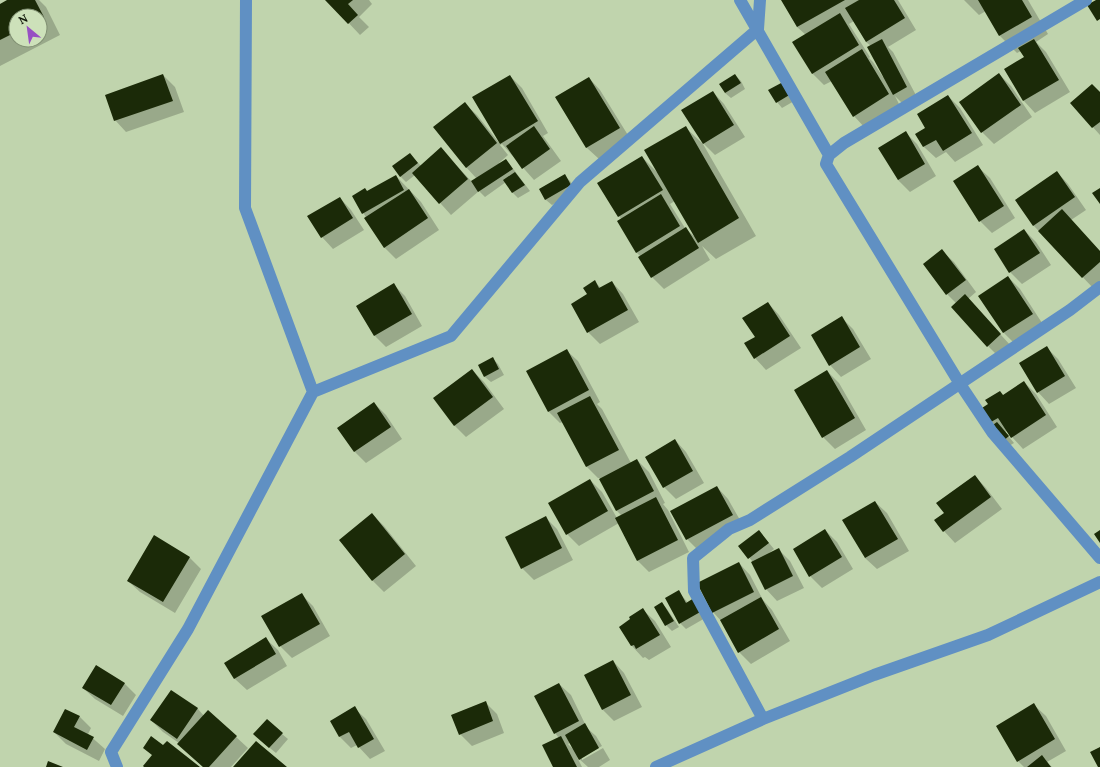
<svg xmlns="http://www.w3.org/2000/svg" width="1100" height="767" font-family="Lora,serif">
<rect width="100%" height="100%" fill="#c0d4ad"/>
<path fill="#0003" fill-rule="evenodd" d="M10 0H39L46 7 60 35 0 66V5ZM16 16H40V40H16Z
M327 0H369L372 4 359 17 369 27 360 35Z
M782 0H898L916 30 888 47 893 52 918 99 905 106 895 96 900 106 865 128 854 116 832 81 824 85 812 73 806 35 797 27ZM854 21 866 42 871 46 884 77H883L873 62 869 58 870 57 849 24Z
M964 0H1028L1048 34 1036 42 1046 52 1070 92 1035 113 1024 101 1005 70 1025 58 1021 51 1017 53 1000 36 986 11 979 15Z
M999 74 1011 86 1032 117 994 144 982 132 961 102Z
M163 75 175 87 184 112 126 132 115 120Z
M735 75 741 81 745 89 731 98 725 93Z
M510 76 522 88 548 133 543 136 561 161 534 180 502 144 500 145 508 155 499 163 500 164 506 160 511 166 530 191 518 198 513 193 506 182 485 197 479 191 451 215 415 175 406 182 400 176 410 154 421 166 441 149 472 182 477 179 466 167 465 104 477 115 500 144Z
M589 78 600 90 631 140 599 159 587 148 557 97Z
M783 83 796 100 782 108 777 102Z
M713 92 724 104 745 137 715 155 704 144 683 111Z
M1100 93V135L1071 103Z
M948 96 960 108 983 145 955 162 946 152 936 158 924 147 916 134 926 128Z
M685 127 703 144 756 236 716 259 702 246 710 260 664 289 652 277 640 256 637 253 618 221 621 219 619 216 642 157 657 172ZM675 201 695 237 685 228 670 204Z
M906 133 917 144 936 176 910 192 898 180 879 148Z
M978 167 990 178 1015 218 992 233 980 221 955 182Z
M1057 172 1068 184 1086 210 1071 220 1100 252V284L1094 289 1034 226 1016 200Z
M564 175 570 181 576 191 552 205 546 200 540 189Z
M396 176 421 202 439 230 396 259 384 247 353 196 368 192Z
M340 198 351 210 364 230 333 249 322 237Z
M1024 230 1036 242 1051 265 1022 284 1010 272 995 249Z
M942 251 954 262 976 292 968 299 1012 347 1000 358 988 346 956 303 947 294Z
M1008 277 1020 289 1044 326 1015 344 1004 333 980 296Z
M595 282 601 288 612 282 623 294 639 322 600 344 588 332V295Z
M394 285 405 296 422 326 386 347 375 336 357 306Z
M768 303 779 315 801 348 766 370 755 358 756 337Z
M842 318 853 329 871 359 841 377 830 365Z
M1047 348 1058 359 1076 388 1049 404 1038 392Z
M566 350 578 361 600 402 597 404 602 409 631 463 637 460 649 472 665 503 663 504 668 510 689 552 649 572 637 560 619 523 579 546 567 534 590 480 602 492 617 518 622 516 617 511 600 478H598L587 467 563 422 560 423 549 412Z
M492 358 498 364 504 375 491 382 485 377 479 366Z
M472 370 484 382 504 409 466 437 454 425Z
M827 371 839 383 866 430 835 449 823 437Z
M1024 382 1036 394 1057 427 1023 449 1012 437 1008 431 1005 432 1014 443 1009 446 992 422 990 404Z
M374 403 386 415 402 439 366 463 355 452 338 428Z
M675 440 686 452 704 483 676 499 664 487 646 457Z
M975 476 986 488 1002 509 955 543 944 531 945 513Z
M717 487 728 499 744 527 699 551 687 539Z
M875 502 887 513 909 551 877 569 865 558Z
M372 514 384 526 416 566 384 592 372 580Z
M545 517 557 529 573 560 534 580 522 568Z
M825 530 837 542 853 569 822 588 810 576Z
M759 531 774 549 768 554 779 550 790 561 804 588 777 601 766 589 752 561 740 546Z
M189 557 201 569 175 613 140 592 128 581Z
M739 563 750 575 763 600 772 610 790 641 751 664 739 652 722 622 713 612Z
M679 592 688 603 707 617 686 629 680 623Z
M301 594 313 606 330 636 292 658 280 646Z
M662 603 667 609 679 627 672 631 666 625Z
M643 610 655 621 671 647 649 660 645 657 643 658 632 646 620 627 632 620Z
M266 639 278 650 287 666 247 690 235 679 226 663Z
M613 661 624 673 642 707 614 721 603 710Z
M124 683 136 695 123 716 95 699 83 688Z
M559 684 571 695 587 728 596 736 602 746 582 757V760L603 748 610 760 599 767H588L577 757 582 767H554L559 738 555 733ZM570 743 573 749 568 744Z
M172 691 198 709 204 716 208 711 248 748 231 767H203L179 743 163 732 151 720Z
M485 702 497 714 504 733 472 746 460 734Z
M1034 705 1046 716 1066 751 1047 762 1052 767H1024L1018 761Z
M354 708 366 719 385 751 370 759 357 745 351 748 340 737 331 722Z
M80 717 91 728 88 734 105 749 99 761 66 744 54 732Z
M282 734 288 739 276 753 260 740Z"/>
<path fill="#1b2a08" d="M7 0H35L44 17 40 19V16H16V32L0 40V4Z
M325 0H353L348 4 358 15 348 24Z
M781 0H845L797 27Z
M859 0H894L905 18 866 42 845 8Z
M978 0H1022L1032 17 999 36Z
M1096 0H1100V19L1097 21 1087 5Z
M840 13 859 45 812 74 792 42Z
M882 39 907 87 893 95 867 47Z
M1034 39 1059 80 1023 101 1004 69 1024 57 1018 48Z
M862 49 889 94 853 117 825 72Z
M999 73 1021 105 981 133 959 102Z
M163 74 173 101 114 121 105 95Z
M735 74 741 83 725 93 719 84Z
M510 75 538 121 500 144 472 97Z
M589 77 620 128 586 148 555 97Z
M783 82 791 94 776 103 768 90Z
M1092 84 1100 92V122L1092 128 1070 103Z
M713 91 734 125 703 144 681 110Z
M948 95 972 133 943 151 936 140 923 147 915 134 925 128 917 114Z
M465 102 497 143 466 168 433 127Z
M534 126 550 149 522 169 506 146Z
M686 126 739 218 698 243 644 150Z
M906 131 925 164 898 180 878 148Z
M441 147 468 179 439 204 412 173Z
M410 153 418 163 400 177 392 166Z
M642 156 663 190 618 217 597 183Z
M506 159 513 169 478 192 471 181Z
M978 165 1004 206 979 222 953 181Z
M1057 171 1075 197 1033 226 1015 200Z
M515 172 525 185 512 193 503 180Z
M565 174 571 185 545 200 539 189Z
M396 175 404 190 362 214 352 196 365 188 367 191Z
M1100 188V204L1092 193Z
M409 189 428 218 384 248 364 218Z
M661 194 680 226 636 253 617 221Z
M340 197 353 218 321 238 307 216Z
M1062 209 1100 251V262L1082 278 1038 231Z
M686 227 699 248 651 278 638 257Z
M1024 229 1040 253 1009 273 994 249Z
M942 249 966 280 946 295 923 264Z
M1008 276 1033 314 1003 333 978 296Z
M595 280 599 288 612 281 628 310 587 333 571 304 587 294 583 288Z
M394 283 412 314 374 336 356 306Z
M965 294 1001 334 987 347 951 307Z
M768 302 790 336 754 359 744 343 755 337 742 318Z
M842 316 860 347 829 366 811 335Z
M1047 346 1065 376 1037 393 1019 363Z
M567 349 589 390 548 412 526 371Z
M493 357 499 369 484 377 478 365Z
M472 369 493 397 454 426 433 398Z
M827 370 855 418 822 438 794 390Z
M1024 381 1046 415 1011 438 998 418 991 422 982 408 988 404 985 400 1000 391 1003 395Z
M590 396 619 450 586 467 557 413Z
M374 402 391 427 354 452 337 428Z
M997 422 1009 436 1002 442 990 427Z
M675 439 693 471 663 488 645 457Z
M637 459 654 491 616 511 599 479Z
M975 475 991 497 943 532 934 520 944 513 936 503Z
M590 479 608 511 566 535 548 503Z
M717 486 733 515 686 540 670 511Z
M656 497 678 540 637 561 615 518Z
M875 501 898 539 865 558 842 520Z
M372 513 405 554 372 581 339 540Z
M546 516 562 548 521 569 505 537Z
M825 529 842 557 809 577 793 549Z
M759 530 769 543 748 559 738 546Z
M1100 530V543L1094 534Z
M154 535 190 557 163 602 127 581Z
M779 548 793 576 765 590 751 562Z
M739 562 754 592 712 613 697 583Z
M679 590 686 603 694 598 702 611 679 624 665 598Z
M302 593 320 624 279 647 261 616Z
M761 597 779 629 738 653 720 620Z
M662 602 674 621 665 626 654 607Z
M643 608 660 635 636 649 634 645 631 646 619 627 630 619 629 617Z
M266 637 276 654 234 679 224 663Z
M613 660 631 695 602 710 584 675Z
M96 665 125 683 111 705 82 688Z
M559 683 579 721 554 734 534 696Z
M171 690 198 708 177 739 150 720Z
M486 701 493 721 459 735 451 715Z
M1034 703 1055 739 1017 762 996 726Z
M355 706 374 739 358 748 349 732 339 737 330 721Z
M65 709 80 716 74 727 94 737 87 750 53 732Z
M208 710 237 736 209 767H203L177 744Z
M267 719 283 733 269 748 253 734Z
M585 723 599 748 579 760 565 735Z
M151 736 163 745 167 741 200 767H144L143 766 152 755 143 748Z
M561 736 577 767H553L542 745Z
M256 741 287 767H233Z
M1100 747V767H1098L1090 752Z
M1042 755 1051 767H1027Z
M48 761 63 767H46Z"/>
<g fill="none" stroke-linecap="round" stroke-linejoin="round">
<path stroke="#6090c3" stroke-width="12" d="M740 0 829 155
M1086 0 844 143 829 155 826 164 960 384 992 432 1100 558
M313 392 451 336 580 182 758 29 760 0
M763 719 694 591 693 558 729 529 750 520 850 457 1070 310 1100 287
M117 767 111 752 188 629 313 392 245 208 246 0
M656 767 763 719 874 675 988 635 1100 582"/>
</g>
<g transform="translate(28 28) rotate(331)"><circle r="19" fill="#cde1ba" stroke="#819073"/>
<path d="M0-3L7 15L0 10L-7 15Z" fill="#9750c3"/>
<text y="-6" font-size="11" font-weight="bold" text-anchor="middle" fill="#0f1608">N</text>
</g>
</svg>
